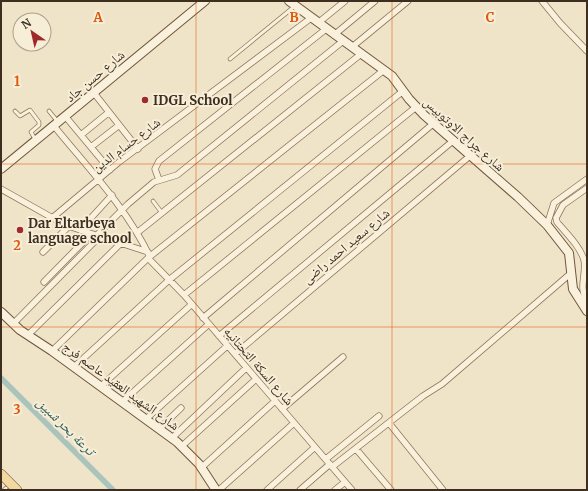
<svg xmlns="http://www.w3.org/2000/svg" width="588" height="491" font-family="Merriweather,'Noto Naskh Arabic',serif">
<rect width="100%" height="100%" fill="#f0e4c8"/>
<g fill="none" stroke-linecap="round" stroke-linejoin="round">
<path stroke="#a9c4bc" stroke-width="5.5" d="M1 378 113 490"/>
<defs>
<path id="lane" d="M230 59 295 6
M15 111 20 116 30 110 39 122V125L31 132 35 139
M49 111 58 122
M153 201 162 213
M4 490 6 488"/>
<path id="street" d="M542 1 560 23 587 51
M318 23 345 1
M334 35 375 1
M352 47 408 1
M94 93 138 149
M65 116 110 170
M54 126C88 168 126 207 150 257
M81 135 108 113
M91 147 118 126
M159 180 155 169 159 161 326 29
M587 188 563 205 556 218 557 222C566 233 580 246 584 260 587 273 578 288 587 300
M1 189 65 225 148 252
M51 219 119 162 311 18
M547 225 554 203 587 179
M80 230 112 195
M138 232 361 54
M97 235 128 204 154 182 177 175 343 41
M43 252 69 226
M148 258 184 295 352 490
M44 282 91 234
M184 295 416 107
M203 318 434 123
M13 324 100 236
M28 335 121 243
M219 336 454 140
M52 351 148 258 384 70
M235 354 471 155
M74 367 169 280 403 91
M101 386 192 304
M122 402 209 324
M282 409 343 357
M146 419 227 346
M389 423 443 490
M159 429 181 408
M172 438 246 368
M182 446 256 379
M356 449 391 490
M326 459 379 416
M332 467 423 396 442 384 570 274
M201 468 275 401
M219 490 294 423
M267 490 315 447
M300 490 330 464
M335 490 345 482"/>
<path id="secondary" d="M289 1 392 76 409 99 424 115 518 197 547 225 569 253 573 289 587 311
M1 169 205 1
M1 312 20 330 52 351 177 442 199 464 216 490"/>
<path id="primary" d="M1 474 17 490"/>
</defs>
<use href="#lane" stroke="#8d765c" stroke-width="4.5"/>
<use href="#street" stroke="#8d765c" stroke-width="7"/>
<use href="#secondary" stroke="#6f573f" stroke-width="10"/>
<use href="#primary" stroke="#5b4430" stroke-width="10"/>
<use href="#lane" stroke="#faf1dc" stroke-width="3"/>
<use href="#street" stroke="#faf1dc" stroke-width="5.5"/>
<use href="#secondary" stroke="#faf1dc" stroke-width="8"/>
<use href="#primary" stroke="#f3d9a0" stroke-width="9"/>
</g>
<path fill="none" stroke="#df570d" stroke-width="1" stroke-opacity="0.55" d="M196 1V490M392 1V490M1 164H587M1 327H587"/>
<g fill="#9e2a2b" stroke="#f7eed8" stroke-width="1.5">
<circle cx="145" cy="100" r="4"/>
<circle cx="20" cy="230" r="4"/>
</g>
<g text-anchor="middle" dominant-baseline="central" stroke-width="4" stroke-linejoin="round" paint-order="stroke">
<g font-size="13" fill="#3d2e20" stroke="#f7eed8">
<text transform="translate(95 76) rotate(-40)">شارع حسن جاد</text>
<text transform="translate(464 134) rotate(42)">شارع جراج الاوتوبيس</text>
<text transform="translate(126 145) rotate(-37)">شارع حسام الدين</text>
<text transform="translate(346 246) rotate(-40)">شارع سعيد احمد راضى</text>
<text transform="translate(259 366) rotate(49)">شارع السكة التحتانيه</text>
<text transform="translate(121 386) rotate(36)">شارع الشهيد العقيد عاصم فرج</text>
</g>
<g font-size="13" font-weight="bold" fill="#3d2e20" stroke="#f7eed8" text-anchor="start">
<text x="153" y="100">IDGL School</text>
<text x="28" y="223">Dar Eltarbeya<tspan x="28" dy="15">language school</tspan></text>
</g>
<g font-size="14" font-style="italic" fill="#2f5d5a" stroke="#f7eed8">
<text transform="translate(66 426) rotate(45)">ترعة بحر شبين</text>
</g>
</g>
<g font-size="13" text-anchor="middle" font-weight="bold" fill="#df570d" stroke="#f7eed8" stroke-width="4" stroke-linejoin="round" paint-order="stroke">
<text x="98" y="22">A</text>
<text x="294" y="22">B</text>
<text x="490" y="22">C</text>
<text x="17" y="86">1</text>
<text x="17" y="250">2</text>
<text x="17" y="414">3</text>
</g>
<rect width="588" height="491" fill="none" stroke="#3d2e20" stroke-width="4"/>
<g transform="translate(32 32) rotate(326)"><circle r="19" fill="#f7eed8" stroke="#ada18e"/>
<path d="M0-3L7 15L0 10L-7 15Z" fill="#9e2a2b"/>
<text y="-6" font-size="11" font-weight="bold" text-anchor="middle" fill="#3d2e20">N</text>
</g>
</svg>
